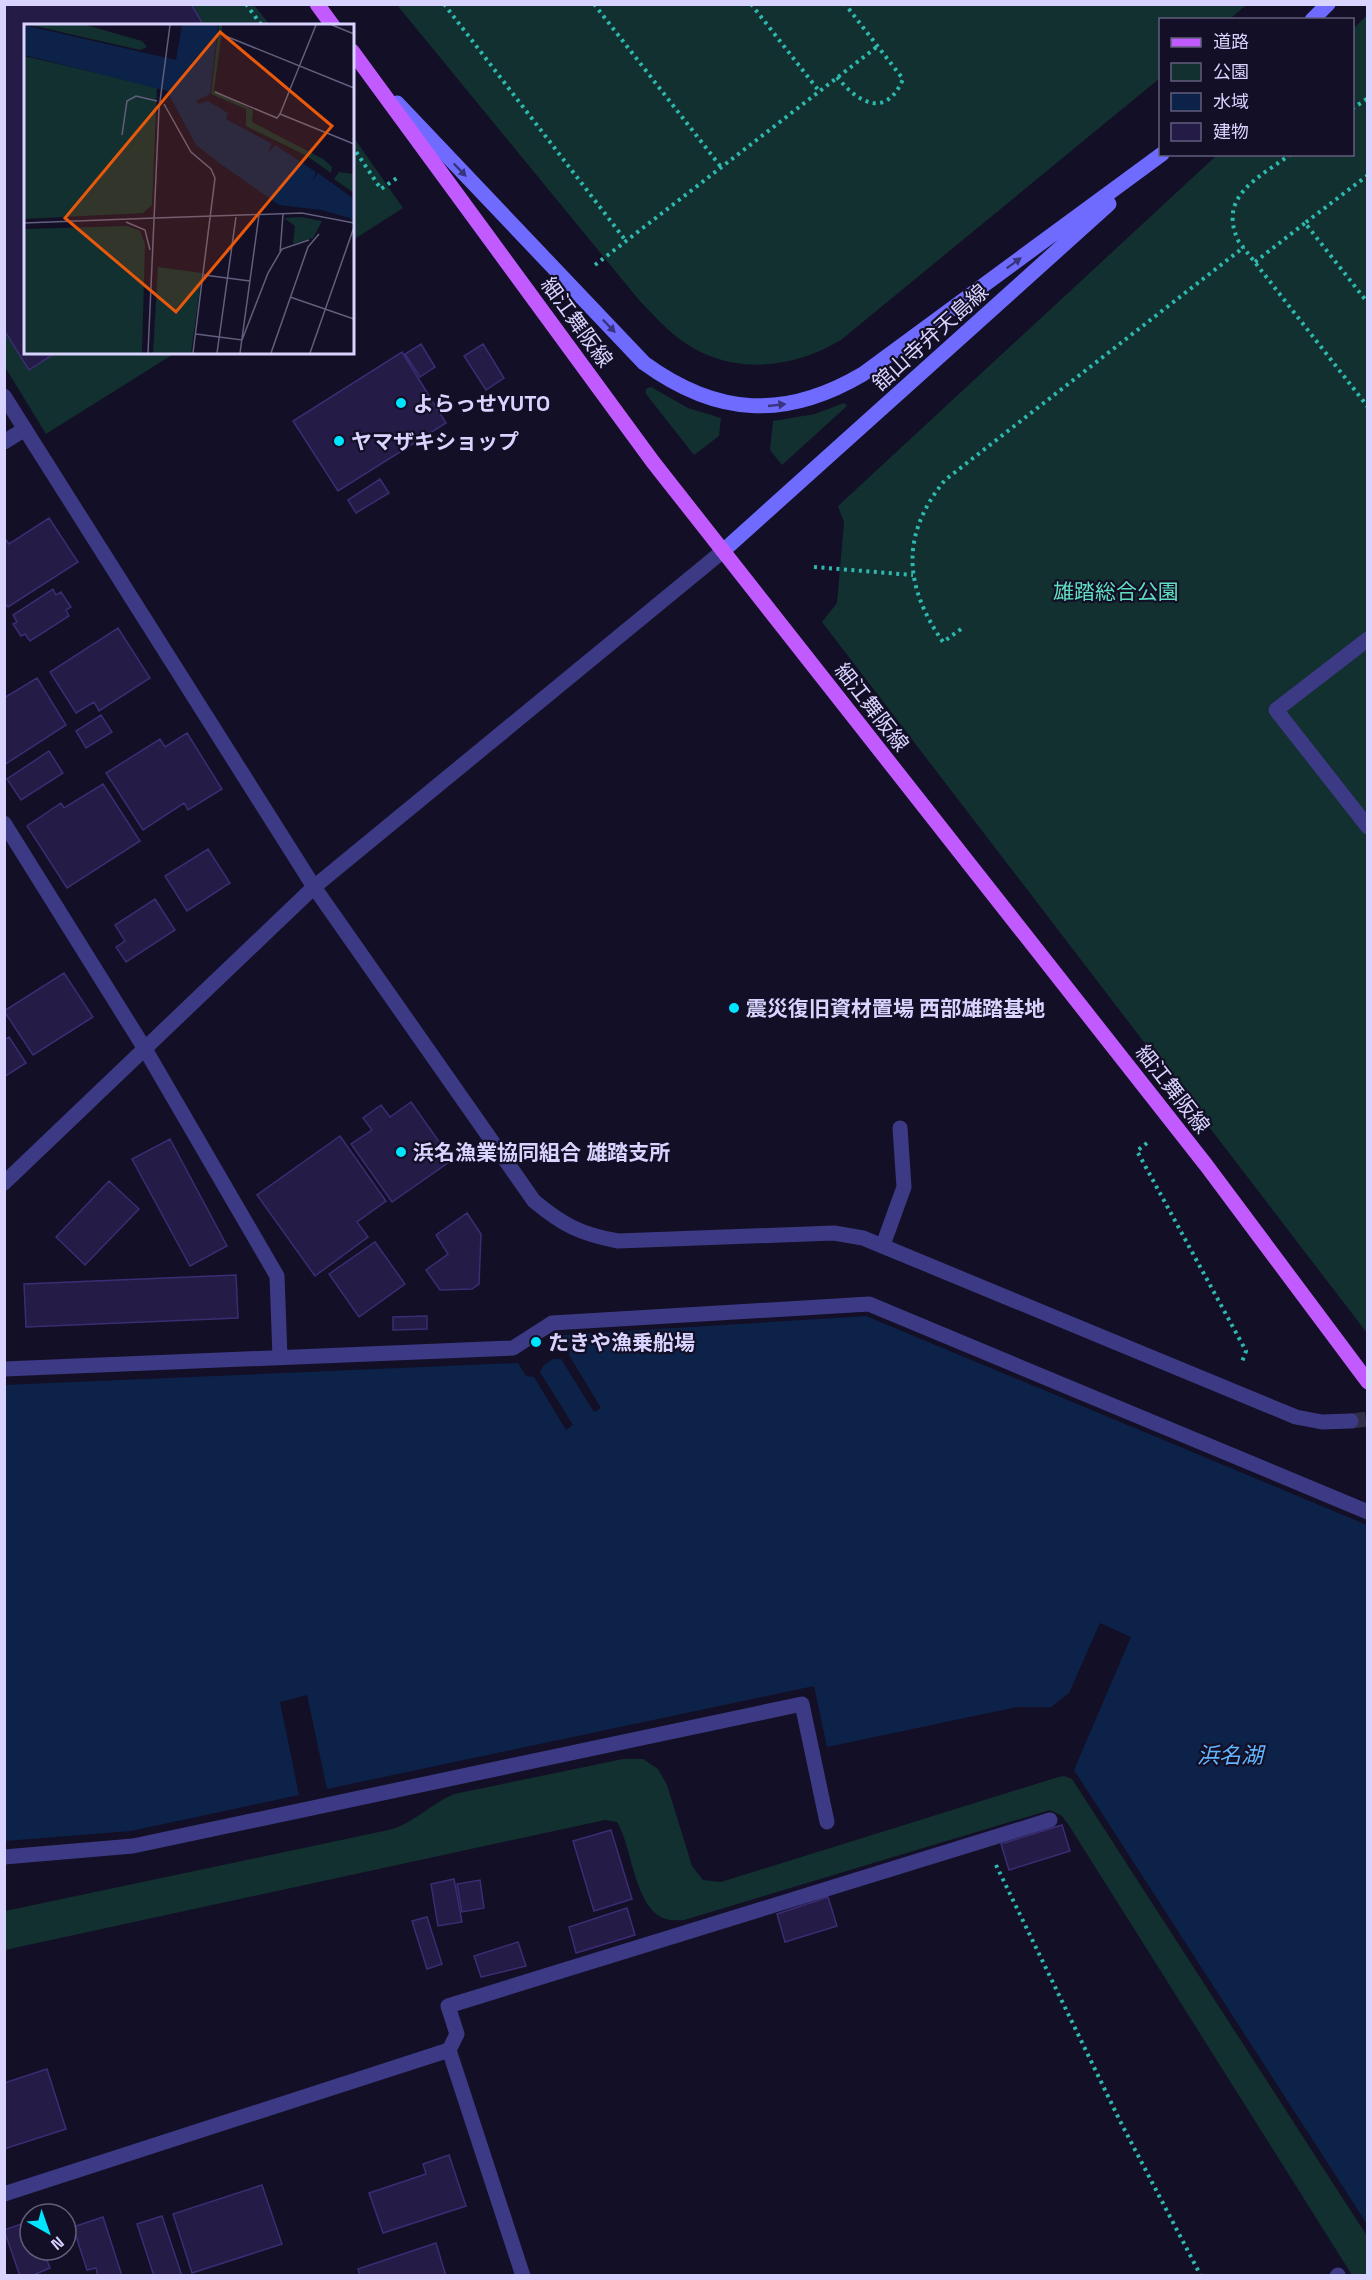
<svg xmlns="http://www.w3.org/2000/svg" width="1372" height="2280" font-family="'Space Grotesk','Noto Sans JP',sans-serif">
<rect width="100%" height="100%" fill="#130f26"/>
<path fill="#12302f" d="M5 5H254L270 25 26 26V352L175 353 46 434 5 367Z
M397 5H1246L1230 19 1160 20V78L841 340C787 372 722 376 672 333 660 323 650 311 639 300Z
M1367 15V1333L822 622 837 603 844 522 838 506 1217 155 1352 154 1353 29Z
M352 135 403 208 353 240H352Z
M651 387 688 408 721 418 719 436 694 455 646 394V389Z
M844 403 847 406 782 465 770 450 773 421 815 414Z
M623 1759H643L658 1769 667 1785 692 1866 703 1880 721 1882 1055 1778 1064 1776 1072 1779 1367 2236V2275H1352L1070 1827 1062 1816 1050 1810 684 1920C679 1920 671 1921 666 1919 634 1909 633 1848 617 1822L605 1820 5 1950V1911L393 1829C416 1821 432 1803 454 1794Z"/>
<path fill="#0c2248" d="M866 1316 1367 1525V2224L1074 1770 1131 1637 1100 1623 1069 1693 1051 1707H1017L827 1747 814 1686 327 1789 307 1695 280 1702 299 1795 131 1831 5 1841 4 1385 518 1363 562 1335Z"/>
<path fill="#130f26" d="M562 1335 570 1348 569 1355 601 1408 594 1412 561 1359H553L543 1366 540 1372 573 1425 566 1430 534 1377 526 1376 518 1363Z"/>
<path fill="#241b47" stroke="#3b2d73" stroke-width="1.5" d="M4 4H191L204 26H26V352H57L29 370 4 330Z
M421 344 435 367 420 377 405 354Z
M483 344 504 378 486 390 464 356Z
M402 352 446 423 338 491 293 421Z
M380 479 389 493 356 513 348 500Z
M49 518 78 562 8 607 4 602V537L9 544Z
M53 589 56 595 61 592 71 607 66 610 69 616 30 641 25 634 21 636 13 624 17 622 13 615Z
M118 628 150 678 99 711 94 702 76 713 50 672Z
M37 678 66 725 4 765V698Z
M101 715 112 732 86 748 76 731Z
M187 733 222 789 188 810 184 803 143 830 106 773 160 739 165 747Z
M49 751 63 773 21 800 7 779Z
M103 784 140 841 67 888 27 826 61 803 64 808Z
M208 849 230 883 187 911 165 876Z
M155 899 175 930 126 962 116 947 125 941 115 925Z
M64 973 93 1017 33 1055 4 1011Z
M9 1037 26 1063 4 1077V1040Z
M411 1102 452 1160 392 1202 351 1144 372 1130 363 1118 381 1105 390 1117Z
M340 1136 386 1201 357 1222 368 1237 315 1276 257 1195Z
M170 1139 227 1246 190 1266 132 1159Z
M109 1181 139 1209 85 1265 56 1237Z
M467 1213 481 1234 479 1284 472 1289 440 1290 426 1270 448 1254 436 1235Z
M375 1242 405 1284 359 1317 329 1274Z
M236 1275 238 1318 26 1327 24 1284Z
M427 1316V1329L393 1330V1317Z
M1062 1825 1070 1851 1009 1870 1001 1844Z
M611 1830 632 1899 594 1911 573 1841Z
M454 1879 462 1922 438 1926 431 1884Z
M480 1880 484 1908 462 1912 457 1884Z
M828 1897 837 1926 785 1942 777 1914Z
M627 1908 635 1935 576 1953 569 1927Z
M427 1917 442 1964 427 1969 412 1921Z
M518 1942 526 1966 481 1977 474 1956Z
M47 2069 66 2129 4 2149V2083Z
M449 2155 466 2206 383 2233 369 2193 426 2174 423 2164Z
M262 2185 282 2244 192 2273 173 2214Z
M162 2216 182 2276H154L137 2224Z
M103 2217 122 2276H98L96 2268 87 2270 73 2227Z
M30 2221V2250H43L50 2268 31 2276H20L4 2230Z
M436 2243 446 2276H360L358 2269Z"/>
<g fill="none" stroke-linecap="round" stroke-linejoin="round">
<path stroke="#312d47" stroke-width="15" stroke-dasharray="15 8" stroke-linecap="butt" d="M1351 1421 1368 1419"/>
<path stroke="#2fb8b0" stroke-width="4" stroke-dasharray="3 4.5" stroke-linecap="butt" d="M246 4 262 26
M444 4 626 241
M594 4 721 167
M751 4 819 91
M837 77C858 103 886 119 903 79L845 4
M1352 109 1368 98
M352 146 381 189 397 178
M1291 154C1260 177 1216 196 1239 242L1368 407
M1368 175 1305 223 1368 303
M1255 262 1305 223
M595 265 878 46
M814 567 913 575
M961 629 943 642C904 586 900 535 945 480L1244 247
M1147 1143 1137 1151 1246 1351 1242 1362
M996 1865 1120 2121 1201 2276"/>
<path stroke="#3d3a85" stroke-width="15" d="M1368 639 1276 710 1368 827
M145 1049 277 1276 280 1357
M883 1245 904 1187 900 1128
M4 1369 513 1348 552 1323 869 1304 1368 1512
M4 1857 133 1846 802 1704 827 1822"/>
<path stroke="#3d3a85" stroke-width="15" d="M4 396 314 887 534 1201C563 1225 580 1234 618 1241L834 1233 863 1238 1296 1417 1322 1422 1351 1421
M4 442 25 429
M4 823 145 1049
M449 2050 457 2034 448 2006 1050 1820
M1337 2276 1338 2275"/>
<path stroke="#3d3a85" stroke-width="15" d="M4 1183 314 887 723 551
M4 2194 449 2050 523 2276"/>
<path stroke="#6f6bff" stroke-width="15" d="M1312 20 1328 4
M397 103 644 363C717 416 785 420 863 374L1162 154
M723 551 1109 204"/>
<path stroke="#c25bff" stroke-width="15" d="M317 4 333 26
M352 51 653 462 1206 1165 1368 1382"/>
</g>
<defs><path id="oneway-solid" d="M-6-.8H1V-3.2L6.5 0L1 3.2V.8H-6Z" transform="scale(1.5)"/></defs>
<g fill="#38347d">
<use href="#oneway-solid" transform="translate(460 170) rotate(46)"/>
<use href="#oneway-solid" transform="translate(1014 263) rotate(-36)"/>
<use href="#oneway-solid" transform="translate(609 326) rotate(46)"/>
<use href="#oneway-solid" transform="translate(777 405) rotate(-6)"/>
</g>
<g fill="#00e5ff" stroke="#130f26" stroke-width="2">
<circle cx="401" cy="403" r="6"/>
<circle cx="339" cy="441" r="6"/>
<circle cx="734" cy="1008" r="6"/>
<circle cx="401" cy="1152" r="6"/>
<circle cx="536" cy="1342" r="6"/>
</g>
<g text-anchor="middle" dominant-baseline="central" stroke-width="4.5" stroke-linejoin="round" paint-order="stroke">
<g font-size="21" fill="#d9d4ff" stroke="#130f26">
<text transform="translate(577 322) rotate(54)">細江舞阪線</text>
<text transform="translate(930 337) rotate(-42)">舘山寺弁天島線</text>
<text transform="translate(872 707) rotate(52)">細江舞阪線</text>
<text transform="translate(1173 1089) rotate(52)">細江舞阪線</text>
</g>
<g font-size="21" font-weight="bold" fill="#d9d4ff" stroke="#130f26" text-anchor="start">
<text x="413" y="403">よらっせYUTO</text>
<text x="351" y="441">ヤマザキショップ</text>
<text x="746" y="1008">震災復旧資材置場 西部雄踏基地</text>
<text x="413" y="1152">浜名漁業協同組合 雄踏支所</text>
<text x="548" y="1342">たきや漁乗船場</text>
</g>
<g font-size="21" fill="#5fe0c0" stroke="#130f26">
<text x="1116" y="591">雄踏総合公園</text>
</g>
<g font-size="22" font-style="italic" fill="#62b6ff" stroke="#130f26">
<text x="1230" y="1755">浜名湖</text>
</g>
</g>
<g transform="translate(24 24)">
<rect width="330" height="330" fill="#130f26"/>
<path d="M6 1H62L118 17 123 23 116 26ZM195 1H198V8L190 66 229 86 228 98 299 135 308 143 307 149 283 132 222 102V85L187 70ZM0 32 133 63 128 181 119 189 0 195ZM315 148 330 150V169L310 155ZM278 193 298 197 289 214 269 220 271 202 260 194ZM103 202 116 207 121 220 118 329H0V205ZM134 243 178 249 167 329H129Z" fill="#12302f"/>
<path d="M0 1 152 36 158 1H194L186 70 172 77 174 80 184 77 204 89 202 95 248 120 244 129 251 121 292 148 288 157 294 149 330 175V200L326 194 297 186 255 181 198 141 172 121 143 67 0 31Z" fill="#0c2248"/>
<path fill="none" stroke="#625e7d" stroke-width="1.5" d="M292 1 256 90 330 120M308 1 330 10M199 11 330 64M191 68 253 94 256 90M140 80 167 128 187 145 191 154 169 329M98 111 103 77 112 72 133 77M131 194 278 189 330 199M102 198 121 206 126 226M0 199 131 194M256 229 259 190M180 251 226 257M266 273 330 295M172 310 218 316 244 249 258 225 285 216M124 329 135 85 146 1M193 329 212 193M216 329 235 191M247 329 284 223 295 210M286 329 330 203"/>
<path fill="#e8590c" fill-opacity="0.15" stroke="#e8590c" stroke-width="3" d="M196 8 308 102 152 288 41 194Z"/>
<rect width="330" height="330" fill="none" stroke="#d9d4ff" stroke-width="3"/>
</g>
<rect width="1372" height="2280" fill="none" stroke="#d9d4ff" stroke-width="12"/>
<rect x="1159" y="18" width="195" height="138" fill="#130f26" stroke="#625e7d" stroke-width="1.5"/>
<rect x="1171" y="38" width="30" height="9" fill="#c25bff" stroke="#625e7d" stroke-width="1.5"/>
<text x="1213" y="48" font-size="18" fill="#d9d4ff">道路</text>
<rect x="1171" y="63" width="30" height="18" fill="#12302f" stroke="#625e7d" stroke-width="1.5"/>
<text x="1213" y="78" font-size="18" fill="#d9d4ff">公園</text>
<rect x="1171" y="93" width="30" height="18" fill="#0c2248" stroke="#625e7d" stroke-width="1.5"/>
<text x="1213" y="108" font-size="18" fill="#d9d4ff">水域</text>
<rect x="1171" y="123" width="30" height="18" fill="#241b47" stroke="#625e7d" stroke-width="1.5"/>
<text x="1213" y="138" font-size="18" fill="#d9d4ff">建物</text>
<g transform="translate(48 2232) rotate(140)"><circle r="28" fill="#130f26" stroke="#625e7d" stroke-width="1.5"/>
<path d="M0-4.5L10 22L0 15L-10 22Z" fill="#00e5ff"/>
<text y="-9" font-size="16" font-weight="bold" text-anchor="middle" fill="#d9d4ff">N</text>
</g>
</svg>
